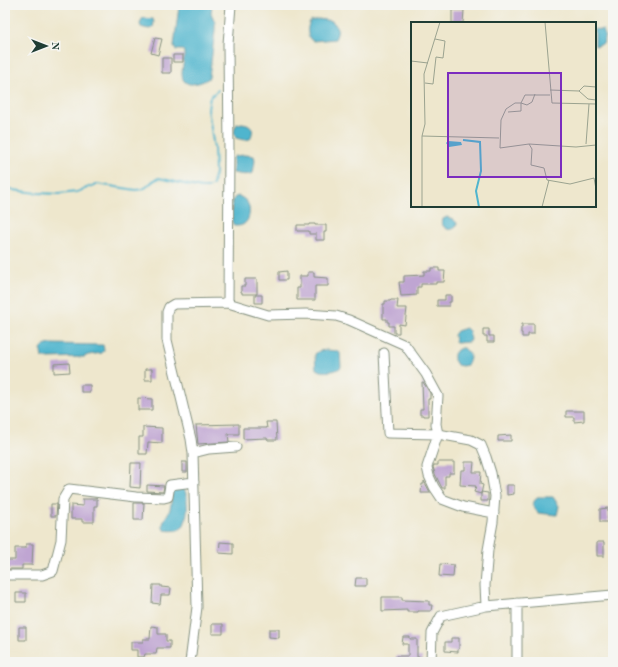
<svg xmlns="http://www.w3.org/2000/svg" width="618" height="667" font-family="'Old Standard TT',serif">
<rect width="100%" height="100%" fill="#f6f6f2"/>
<filter id="ink" filterUnits="userSpaceOnUse"><feTurbulence type="fractalNoise" baseFrequency=".025" numOctaves="2"/><feDisplacementMap in="SourceGraphic" scale="8" xChannelSelector="R" yChannelSelector="G"/><feConvolveMatrix kernelMatrix="1 2 1 2 8 2 1 2 1" color-interpolation-filters="sRGB"/></filter>
<filter id="wash" filterUnits="userSpaceOnUse"><feTurbulence type="fractalNoise" baseFrequency=".012" numOctaves="4" result="noise"/><feDisplacementMap in="SourceGraphic" scale="16" xChannelSelector="R" yChannelSelector="G"/><feGaussianBlur stdDeviation="0.9" result="paint"/><feColorMatrix in="noise" values="0 0 0 0 0 0 0 0 0 0 0 0 0 0 0 0 0 1.4 0 .05"/><feComposite in="paint" operator="in"/></filter>
<g filter="url(#wash)">
<rect width="100%" height="100%" fill="#eee7cd"/>
<path fill="#50b5ce" stroke="#387981" d="M181 5H212L211 13 215 22V30L209 78C203 82 197 84 190 84 174 81 188 59 183 50H176L174 46 179 6Z
M143 18 153 19 154 22 153 28C149 30 145 28 141 27L140 24 142 19Z
M318 19 332 21C338 27 339 31 335 39L313 41 310 39C307 33 307 28 310 21Z
M595 29 603 30 605 36 603 44 595 46Z
M242 123C252 124 255 129 250 139L244 140 236 138C233 133 234 129 237 124Z
M245 155 254 156 255 160 253 173C247 176 239 174 233 173V158L235 156Z
M239 196C242 198 245 199 247 202 251 208 250 220 244 224 241 226 238 226 234 226 230 221 230 202 235 197Z
M447 217 453 219 457 223 456 227C452 230 449 230 445 228L442 224 443 219Z
M466 328 469 331 471 340 468 342 456 343 455 341 454 335 457 331Z
M51 344 100 345H103L104 350 102 353 88 355 84 357 46 358 42 357C39 347 42 346 51 344Z
M461 348H464C470 353 472 358 467 365L462 366 457 365 454 360V354L457 350Z
M326 350 338 351 340 353 341 367C336 372 322 373 316 369L315 354 319 351Z
M183 487C189 494 189 525 180 529 176 531 169 531 164 530 160 522 168 516 170 509 172 503 171 498 171 492L174 488Z
M537 497H553L559 506 557 515 538 513 532 505Z"/>
<g fill="none" stroke-linecap="round" stroke-linejoin="round">
<path stroke="#50b5ce" stroke-width="2" d="M5 189 37 193 59 194 77 192 97 184 136 190C151 189 147 182 159 178L201 188H208L213 185 215 172 214 148 208 109 210 97 218 90"/>
</g>
<g id="blocks">
<path fill="#bfa5d2" d="M452 10H464L463 23H452Z
M155 38 162 39 158 55 151 53Z
M173 55H183V62H173Z
M162 58H171V73H162Z
M309 224H315V225H326V232H324V240H316V234H309V231H297V225H309Z
M431 268H439V271H445L444 282H436V284H421V287H417V295L401 296 399 282H404V276L424 275V271H431Z
M287 271V280H279V272Z
M308 272H314V277L328 278V286H315V300H297V288H300V276H308Z
M245 279H257V294H242V292H241V286H245Z
M255 295H262V303H255Z
M445 295H451V302H449V306H437V300H445Z
M391 300H398L397 308H407L405 325 399 324V333H394V326H389V322H387V319H383V304H385V301H390Z
M522 324H534V334H528V337H522V333H521V327H522Z
M483 329H489V336H494V342H487V336H483Z
M69 363 70 372 54 373V364Z
M145 369H152V380H145Z
M422 382H423L430 393V399H428V416H423V415H420V409H423Z
M81 385H90V392H81Z
M138 398 152 399V410H138Z
M566 411H584V421L574 422V417H566Z
M266 422H276L277 440H268L267 438 243 439V428H267Z
M239 424V434H228L229 442 198 444 196 425Z
M143 427 162 428V443L148 442 147 454H139V437H143Z
M511 435V441H498V436Z
M182 462H187V472H182Z
M438 462H454V473H449V476H445V488H442L435 474 433 467 434 465H438Z
M465 462H474L473 472H481L480 484 483 485 481 494 474 492 476 486 460 485 461 470H465Z
M131 463H141L140 488 130 487Z
M424 481 430 492V493H421L422 484H424Z
M147 485 164 486 163 492 147 491Z
M507 485H514V494L507 495Z
M481 492 488 493V501H481Z
M83 499H97V506H94V522H82V519H71V505L83 506Z
M134 503H144L143 520H134Z
M51 504H57L56 516H51Z
M608 508V522H600V509Z
M220 542 233 543V554L219 553Z
M597 542H604V556H597Z
M26 544H33L32 565H22V569H6V560H15V548H26Z
M440 564 454 565 453 577 439 576Z
M356 578H366V586H355Z
M153 585H161V587L171 588 170 595H161L160 604 152 603Z
M16 593H26V602H16Z
M382 597H402V600L429 601V605H432L431 611H418V612H407V610L382 611Z
M212 624H223V634H212Z
M151 626 158 627V634H166V641H170V648H157L156 654H145L144 657H137V650H131V642H143V639H150Z
M19 627H26V640H19Z
M269 629H279V638L269 637Z
M403 637H410V639H417V657H422V662H396V656H408V644H402Z
M451 638H459V649H458V652L445 651V642H451Z"/>
</g>
</g>
<g filter="url(#ink)">
<use href="#blocks" fill-opacity="0" stroke="#869280" stroke-width="1"/>
<g fill="none" stroke-linecap="round" stroke-linejoin="round">
<defs>
<path id="minor" d="M228 303 229 152 228 44 231 5
M384 353 388 433 438 434 427 467 429 476 434 487 442 499 463 507 494 513
M193 453 209 449 236 447
M5 575H42L53 571 61 540 63 499 69 489 136 497 164 498 168 497 170 485 194 482
M517 603V662
M190 662 197 607 193 453 191 439 167 340V312L169 307 174 304 228 303 268 315 306 314 336 316 349 320 405 345 426 374 438 396 436 424 438 434 471 440 481 445 486 457 491 473 495 496 493 522 488 550 485 585 486 606
M431 662 432 633 441 616 486 606 613 595"/>
</defs>
<use href="#minor" stroke="#869280" stroke-width="11"/>
<use href="#minor" stroke="#fff" stroke-width="9"/>
</g>
</g>
<g transform="translate(411 22)">
<rect width="185" height="185" fill="#eee7cd"/>
<path d="M37 119 50 120 51 123 38 125 35 121Z" fill="#50b5ce"/>
<path fill="none" stroke="#50b5ce" stroke-width="2" d="M52 118 69 120 70 149 65 169 68 185"/>
<path fill="none" stroke="#9ba390" stroke-width="1" d="M134 0 141 81 185 82M0 39 17 41M14 61 22 62 25 35 32 36 34 19 24 17M139 68 168 69 177 77 185 78M168 69 173 64 185 65M139 73H114L110 81H104L95 87 90 98 89 126 118 122 165 125 185 123M97 90 110 89V81L116 83 121 80 124 72M11 114 88 116M118 122 121 127 120 143 133 146 136 158 159 162 183 156 185 167M175 122 178 82M11 185V114L14 102 13 52 29 0M131 185 138 158"/>
<path fill="#7b2cbf" fill-opacity="0.15" stroke="#7b2cbf" stroke-width="2" d="M37 51H150V155H37Z"/>
<rect width="185" height="185" fill="none" stroke="#1f3d34" stroke-width="2"/>
</g>
<rect width="618" height="667" fill="none" stroke="#f6f6f2" stroke-width="20"/>
<g transform="translate(46 46) rotate(90)" stroke="#f6f6f2" stroke-width="3" paint-order="stroke">
<path d="M0-3L7 15L0 10L-7 15Z" fill="#1f3d34"/>
<text y="-6" font-size="11" font-weight="bold" text-anchor="middle" fill="#1f3d34">N</text>
</g>
</svg>
